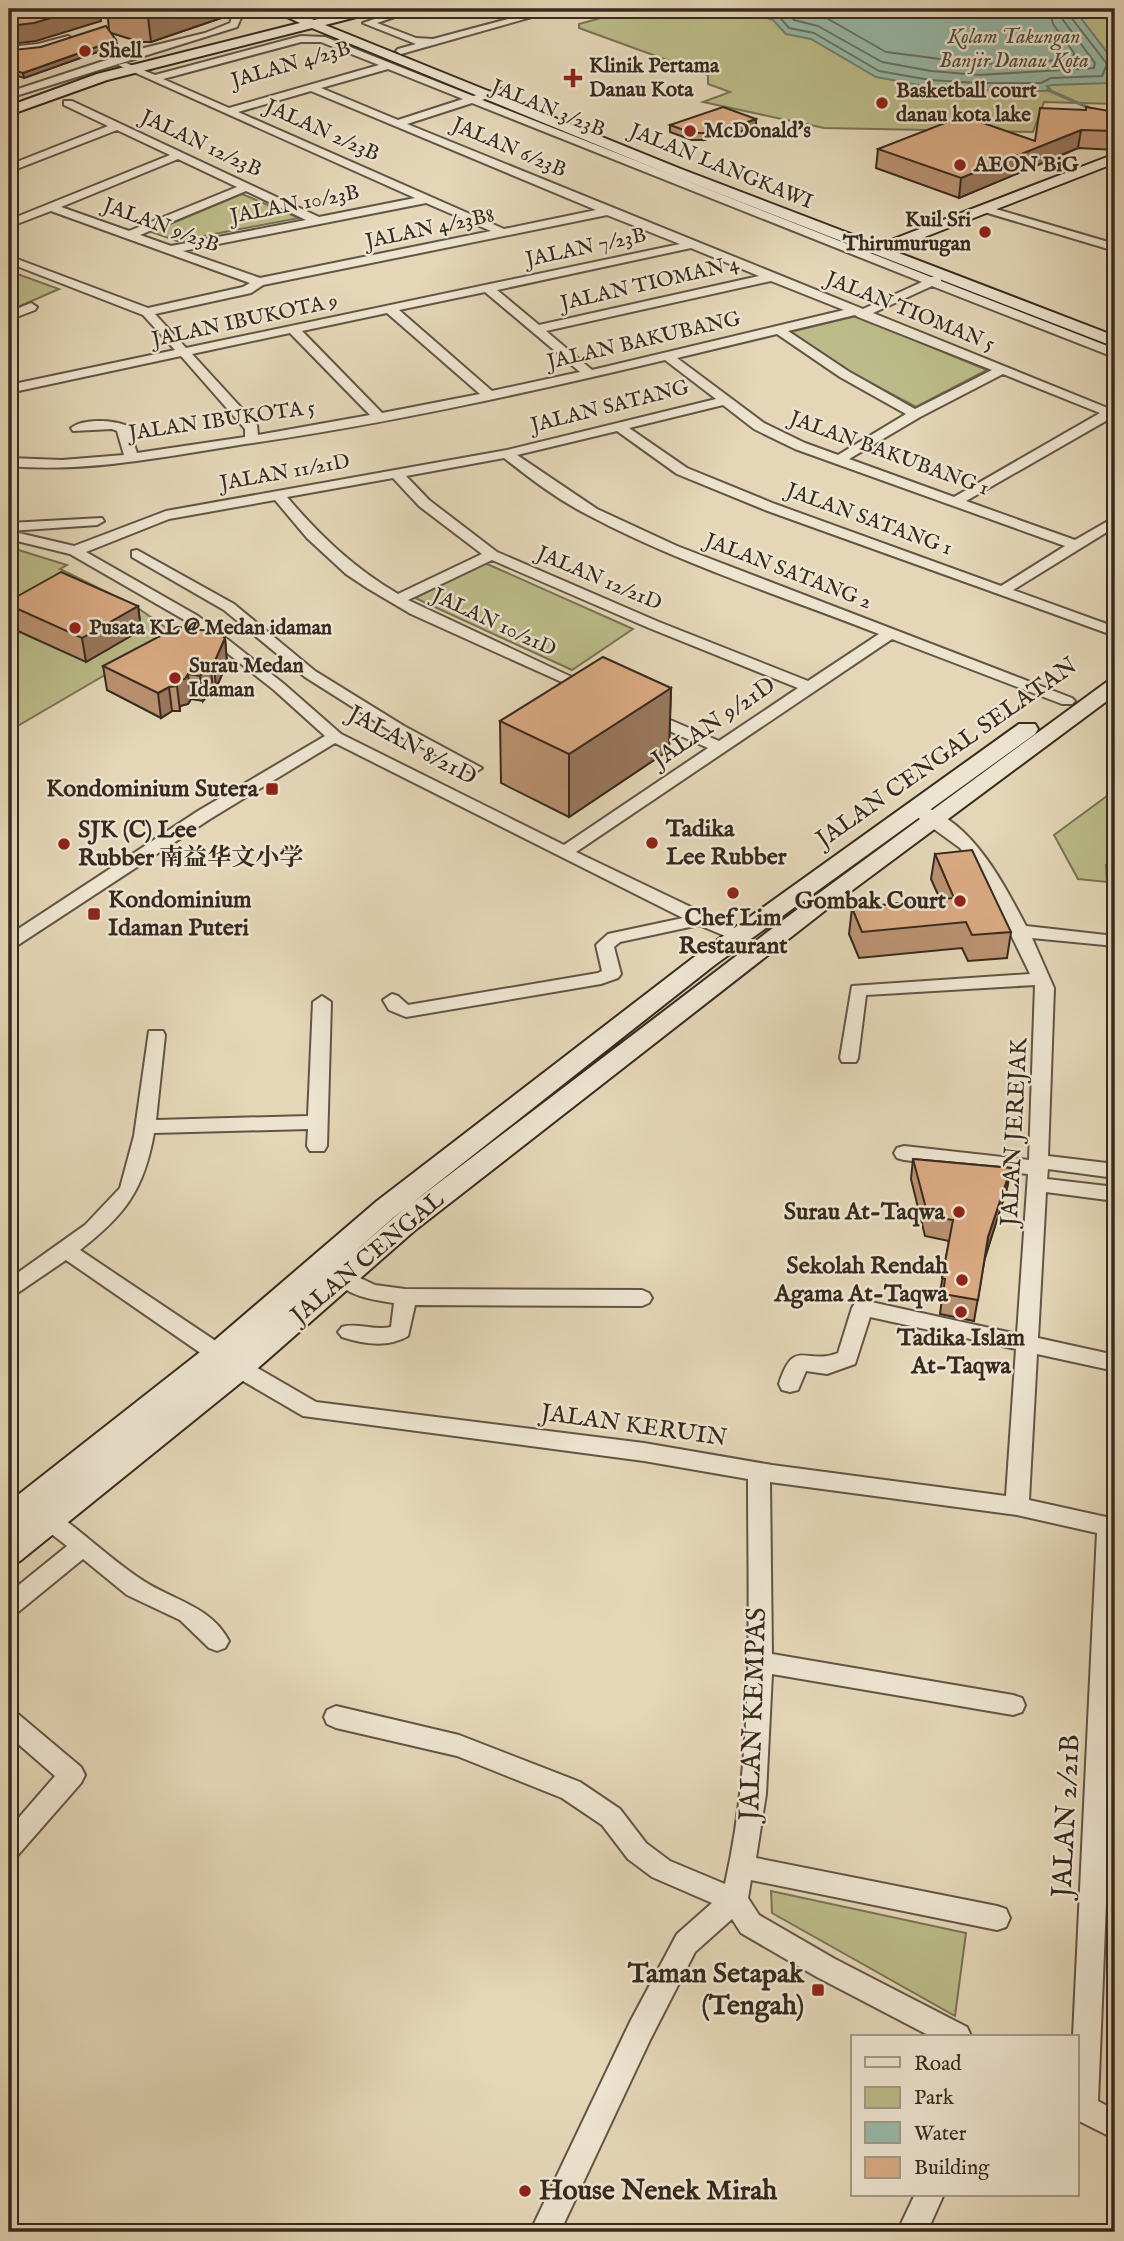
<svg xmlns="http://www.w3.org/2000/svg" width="1124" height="2241" font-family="'IM FELL English','Noto Serif SC',serif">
<rect width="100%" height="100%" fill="#e4d6b7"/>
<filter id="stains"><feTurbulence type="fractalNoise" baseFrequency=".00286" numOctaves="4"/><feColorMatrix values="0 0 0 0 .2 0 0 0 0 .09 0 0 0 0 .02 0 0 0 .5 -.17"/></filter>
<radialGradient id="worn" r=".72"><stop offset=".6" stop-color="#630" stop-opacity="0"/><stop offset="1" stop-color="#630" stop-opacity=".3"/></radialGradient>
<path fill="#bbbc89" stroke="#797354" stroke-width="2" d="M633 9H1108L1101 13 1115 28V104L1044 102 1033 132 824 128 703 102 730 92 708 84V75L579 28V24Z
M242 194 299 218 177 241 151 232Z
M9 271 59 289 9 311Z
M856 316 987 370 916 407 852 373 790 332Z
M12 548 67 565 60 569 135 606 175 634 9 731V549Z
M485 563 633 629 572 670 415 598Z
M1111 793 1115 797V865H1106L1107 882 1078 879 1054 835Z
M771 1891 966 1933 955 2016 772 1913Z"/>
<path fill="#97baa9" stroke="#718072" stroke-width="2" d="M764 9H1074L1115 63 1110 83 1052 85 1047 86 1050 89 1046 91 978 90 929 87 876 77 811 39 786 34 773 20 752 13Z"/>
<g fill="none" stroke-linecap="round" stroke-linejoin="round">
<path stroke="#677264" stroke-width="2" d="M763 9 777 14 789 28 814 33 879 71 930 80 979 83H1041L1051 78 1102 76 1107 64 1070 16 1069 9
M784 9 794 20 818 26 882 62 931 71 979 75 1094 68 1095 63 1063 20 1060 9
M798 9 823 16 886 52 979 64 1035 63 1073 57 1074 53 1053 24 1049 9"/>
<path stroke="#718072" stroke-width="3.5" d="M1048 90 1094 110"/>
<defs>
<path id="street" d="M232 9 244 11 237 27 9 98V92L140 49 205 33 230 23 234 12Z
M404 9H418L377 23 416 38 433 39 545 9H560L401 54 396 51 398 49 416 44 363 23Z
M68 36 73 39 71 41 38 50 9 53V47L38 44Z
M301 36 325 37 473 96 505 88V92L482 100 931 277H941V281L1115 349V357L1111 356 932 286 873 313 1115 411V419L1111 418 966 501 1075 540 1115 517V527L1013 590 1115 627V636L765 510 677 474 617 431 517 455 597 509 677 546 1072 698 1075 701 1072 704H1062L892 639 576 852 743 932 746 936 737 941 699 925 620 942 614 947 621 974 618 978 601 984 406 1017 389 1010 383 1000 392 994 398 996 408 1005 598 973 602 971 596 945 608 934 683 918 335 743 210 819 15 947 9 948V935L198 811 325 736 274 690 188 622 70 554 9 539V523L102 518 104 521 97 525 10 531 74 546 166 511 507 450 716 399 665 360C526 393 386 424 245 444 167 456 89 473 9 466V458L62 460 124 455 117 431 112 429 73 431 71 428C84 418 113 420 128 426L137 453 245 437V429L181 356 9 393V385L175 350 143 315 9 263V256L148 308 243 287 250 283 51 211 9 227V220L170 155 117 130 9 172V165L108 126 64 105V101H72L319 217 415 198 118 65 126 63 155 75ZM301 42H321L379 65 229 108 163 79ZM388 69 463 99 398 120 321 88ZM311 91 596 210 504 229 238 112ZM472 103 922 282 863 309 407 124ZM178 159 237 187 129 231 61 207ZM246 191 306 220 171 246 140 235ZM426 203 491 231 260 278 183 251ZM607 215 680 244 186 348 155 314 251 293 263 285ZM691 248 759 276 539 325 497 290ZM771 281 844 310 592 370 546 331ZM485 292 580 372 492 391 399 310ZM387 313 480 394 382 413 302 331ZM855 315 858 317 992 370 915 409 848 371 788 331ZM290 333 370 415 258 435 257 425 192 354ZM777 334 840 377 906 414 838 455 805 443 764 423 677 358ZM1003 374 1100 413 954 497 849 459 920 417ZM723 405 754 429 795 449 1065 546 1001 586 775 504 687 468 629 428ZM504 458C531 479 558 500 588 515 680 564 782 596 879 634L808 681 659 622 497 552 429 500 406 476ZM393 478 419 506 482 554 398 594C354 568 320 536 287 497ZM275 500 307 538 346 574 367 588 411 614 584 692 589 694 597 689 408 600 492 560 649 628 798 688 719 741 654 713H642L640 716 642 719 708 748 564 845 341 734 284 684 198 616 86 552 169 519Z
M981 207H989L1115 244V251L981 211Z
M31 303 37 307 35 310 9 320V312Z
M137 550 234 604 315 671 404 726 482 768 474 773 468 771 392 732 305 677 224 610 132 557V551Z
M913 803C970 817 1001 879 1026 926L1115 936V946L1032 938 1054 988 1048 1156 1115 1164V1178L1048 1169 1047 1179 1115 1187V1201L1046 1192 1038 1338 1115 1355V1371L1037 1354 1029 1500 1115 1519V1661L1108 1855 1115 1856V1880L1107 1878 1098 2101 1115 2110V2139L1077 2120V2036H1073L1097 1533 1017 1515 770 1482 772 1654 1013 1695 1022 1698 1025 1705 1022 1712 1013 1715 772 1674 766 1794 756 1858 997 1906 1006 1909 1010 1918 1006 1927 997 1930 751 1880 748 1898 759 1915 835 1959 967 2027 971 2036H930L817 1977 741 1933 732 1919 695 1952 650 2040 560 2232H530L630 2022 677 1934 712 1903 652 1877 628 1859 602 1825 562 1798 457 1756 336 1728 327 1724 324 1717 327 1710 336 1706 459 1735 580 1782 620 1809 646 1843 670 1861 725 1884C755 1750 748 1615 748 1479L644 1461 303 1416 231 1374 66 1260 16 1294 9 1296V1279L85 1225 120 1188 134 1136 149 1031H163L165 1035 156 1120 308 1116 313 1002 322 996 331 1002 327 1146 324 1151H310L307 1146 308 1129 154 1133C144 1190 125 1215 80 1250L247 1362 316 1402 644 1443 772 1465 1006 1496 1016 1349 870 1317 855 1364 827 1374 806 1371 798 1390 790 1392 782 1390 779 1384C794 1336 806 1366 838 1353L852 1308 855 1303 862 1300 1017 1334 1028 1174 904 1160 897 1158 894 1153 897 1148 904 1146 1029 1160 1035 985 866 995 858 1058 856 1062H842L840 1058 852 986 1030 974 984 879 960 848 905 808 907 805Z
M343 1270 375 1285 405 1289 642 1290 649 1293 652 1298 649 1303 642 1306 415 1305 408 1336C387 1348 364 1344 342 1337L338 1332 342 1327C357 1322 374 1331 391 1327L394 1303C374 1300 344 1296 333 1277L336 1272Z
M49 1511 57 1514C86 1535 113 1561 142 1580 172 1600 211 1606 229 1641L225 1648 217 1651 209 1648 180 1620 127 1595 83 1559 17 1613 9 1616V1593L67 1546 41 1526 38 1520 41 1514Z
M9 1710 18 1714 81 1767 85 1775 81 1783 18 1855 9 1859V1829L55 1776 9 1736Z
M915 2194H944L927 2232H897Z"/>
<path id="secondary" d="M270 9H286L314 20 358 9H378L376 12 325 25 681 169 869 241 891 240 1115 154V163L891 250 1115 336V347L671 175 312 28 107 80 9 115V106L97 74 300 23Z
M1115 679V695L827 909 414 1231 249 1376 20 1561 9 1565V1534L15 1529 9 1531V1502L209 1345 377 1201 698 954 1019 724H1035L1038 729 1035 734 716 964 397 1215 346 1259 394 1217 811 899 1108 681Z"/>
</defs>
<use href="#street" stroke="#625545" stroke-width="4"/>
<use href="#secondary" stroke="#372a1f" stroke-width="4"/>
<use href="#street" fill="#ede4d0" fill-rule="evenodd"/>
<use href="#secondary" fill="#ede4d0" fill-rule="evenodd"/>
</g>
<path fill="#bb9271" stroke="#372a1f" stroke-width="2" d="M107 9H230V15L151 42H140L111 33 117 45 24 78 9 73V60L41 47 109 30Z
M1115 112V150L1078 148 959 198 876 168 878 149 1035 141Z
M756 119V126L731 135 724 133 704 140H692L670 132V125Z
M9 601 138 606 141 630 86 662 9 627Z
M225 638 227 663 216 688 213 687 203 701 191 699 188 704 180 706V711H172L161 718 107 690 103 666Z
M671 688 669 750 569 817 501 783 500 721Z
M935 854 1011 932 1007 958 968 961 962 948 859 958 849 934 852 908 940 899 931 879Z
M913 1159 1011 1168 1007 1188 985 1257 974 1321 940 1314 942 1299 939 1298 949 1241 925 1236 911 1179Z"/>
<path fill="#99775c" stroke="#372a1f" stroke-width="2" d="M81 9H100L101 21 36 41 11 44 9 26Z
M147 9H230V15L151 42Z
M116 40 117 45 24 78 23 73Z
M756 119V126L731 135V128Z
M724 126V133L704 140V133Z
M1081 130 1078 148 959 198 961 178Z
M138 606 141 630 86 662 82 638Z
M225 638 227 663 216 688 214 663Z
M210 663 213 687 203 701 200 676Z
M188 674 191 699 188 704 180 706V711L177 686V681Z
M169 687 172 711 161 718 158 693Z
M671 688 669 750 569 817V754Z
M1011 1168 1007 1188 985 1258 988 1237Z"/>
<path fill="#daaa83" stroke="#372a1f" stroke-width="2" d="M9 9H81L34 23 9 26Z
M106 26 116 40 23 73 9 69V60L15 58 13 50 41 47Z
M723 107 756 119 731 128 724 126 704 133H692L670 125Z
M1086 107 1115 112V131L1081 130 961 178 878 149 963 116 1035 141 1040 108 1086 110Z
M61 572 138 606 82 638 9 605V601Z
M177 627 217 632 225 638 214 663H210L200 676 188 674 185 679 177 681V686L169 687 158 693 103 666Z
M603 657 671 688 569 754 500 721Z
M972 850 1011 932 972 935 966 922 862 932 852 908 954 898 935 854Z
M913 1159 1011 1168 988 1237 978 1300 943 1294 945 1279 942 1278 953 1220 928 1216Z"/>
<g fill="#8f2418" stroke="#ede4d0" stroke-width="2.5">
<circle cx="85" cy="51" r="7"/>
<path d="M569.5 67.5h7v7h7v7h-7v7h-7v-7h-7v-7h7z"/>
<circle cx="882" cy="103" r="7"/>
<circle cx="690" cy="131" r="7"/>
<circle cx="960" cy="165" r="7"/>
<circle cx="985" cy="232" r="7"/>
<circle cx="75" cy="628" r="7"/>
<circle cx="175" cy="678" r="7"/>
<rect x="265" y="782" width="14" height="14" rx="3.5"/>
<circle cx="652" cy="843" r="7"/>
<circle cx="64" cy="844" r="7"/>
<circle cx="733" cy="893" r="7"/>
<circle cx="960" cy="901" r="7"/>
<rect x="87" y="907" width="14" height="14" rx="3.5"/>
<circle cx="959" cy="1212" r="7"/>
<circle cx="962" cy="1280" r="7"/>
<circle cx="961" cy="1312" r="7"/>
<rect x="811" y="1983" width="14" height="14" rx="3.5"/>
<circle cx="525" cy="2191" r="7"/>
</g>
<g text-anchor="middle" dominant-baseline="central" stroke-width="5" stroke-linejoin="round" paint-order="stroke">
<g font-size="21" font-style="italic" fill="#4f4e42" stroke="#ede4d0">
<text x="1014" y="37">Kolam Takungan<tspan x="1014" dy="24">Banjir Danau Kota</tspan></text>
</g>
<g font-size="21" font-weight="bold" fill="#372a1f" stroke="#ede4d0" text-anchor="start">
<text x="99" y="51">Shell</text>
<text x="589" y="66">Klinik Pertama<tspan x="589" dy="24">Danau Kota</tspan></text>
<text x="896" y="91">Basketball court<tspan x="896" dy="24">danau kota lake</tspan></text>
<text x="704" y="131">McDonald's</text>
<text x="974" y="165">AEON BiG</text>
<text x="971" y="220" text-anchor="end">Kuil Sri<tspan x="971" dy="24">Thirumurugan</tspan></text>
<text x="89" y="628">Pusata KL @ Medan idaman</text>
<text x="189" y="666">Surau Medan<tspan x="189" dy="24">Idaman</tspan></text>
</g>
<g font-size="21" fill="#372a1f" stroke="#ede4d0">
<text transform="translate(291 65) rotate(-16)">JALAN 4/23B</text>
<text transform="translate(548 109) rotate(22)">JALAN 3/23B</text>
<text transform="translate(322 131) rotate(24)">JALAN 2/23B</text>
<text transform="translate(201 144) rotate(25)">JALAN 12/23B</text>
<text transform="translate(509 148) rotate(23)">JALAN 6/23B</text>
<text transform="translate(721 167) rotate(22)">JALAN LANGKAWI</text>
<text transform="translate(295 205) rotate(-11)">JALAN 10/23B</text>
<text transform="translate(161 226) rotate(20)">JALAN 9/23B</text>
<text transform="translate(430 229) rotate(-12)">JALAN 4/23B8</text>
<text transform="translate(586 248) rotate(-12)">JALAN 7/23B</text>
<text transform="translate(650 284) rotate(-13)">JALAN TIOMAN 4</text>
<text transform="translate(910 312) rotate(22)">JALAN TIOMAN 5</text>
<text transform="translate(245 321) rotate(-12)">JALAN IBUKOTA 9</text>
<text transform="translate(644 341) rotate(-13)">JALAN BAKUBANG</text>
<text transform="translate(610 407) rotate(-14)">JALAN SATANG</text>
<text transform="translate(222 421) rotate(-8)">JALAN IBUKOTA 5</text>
<text transform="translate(889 454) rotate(20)">JALAN BAKUBANG 1</text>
<text transform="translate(285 473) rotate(-10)">JALAN 11/21D</text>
<text transform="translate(869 520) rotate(20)">JALAN SATANG 1</text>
<text transform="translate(788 572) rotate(21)">JALAN SATANG 2</text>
<text transform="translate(599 579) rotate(23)">JALAN 12/21D</text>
<text transform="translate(494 623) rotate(25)">JALAN 10/21D</text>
</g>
<g font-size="24" fill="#372a1f" stroke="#ede4d0">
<text transform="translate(714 723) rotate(-34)">JALAN 9/21D</text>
<text transform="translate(412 746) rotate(28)">JALAN 8/21D</text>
<text transform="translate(947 753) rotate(-35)">JALAN CENGAL SELATAN</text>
<text transform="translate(1015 1132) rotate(-87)">JALAN JEREJAK</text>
<text transform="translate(368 1258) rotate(-40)">JALAN CENGAL</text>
<text transform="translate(634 1426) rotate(8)">JALAN KERUIN</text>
</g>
<g font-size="24" font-weight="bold" fill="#372a1f" stroke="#ede4d0" text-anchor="end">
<text x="258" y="789">Kondominium Sutera</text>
<text x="666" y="829" text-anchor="start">Tadika<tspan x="666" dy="28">Lee Rubber</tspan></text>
<text x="78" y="830" text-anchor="start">SJK (C) Lee<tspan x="78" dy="28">Rubber 南益华文小学</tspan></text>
<text x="108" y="900" text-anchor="start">Kondominium<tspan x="108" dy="28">Idaman Puteri</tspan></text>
<text x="946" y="901">Gombak Court</text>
<text x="733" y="918" text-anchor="middle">Chef Lim<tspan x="733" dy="28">Restaurant</tspan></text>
<text x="945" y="1212">Surau At-Taqwa</text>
<text x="948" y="1266">Sekolah Rendah<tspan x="948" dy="28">Agama At-Taqwa</tspan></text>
<text x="961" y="1338" text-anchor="middle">Tadika Islam<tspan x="961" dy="28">At-Taqwa</tspan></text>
</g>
<g font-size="28" fill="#372a1f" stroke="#ede4d0">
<text transform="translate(754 1714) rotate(-88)">JALAN KEMPAS</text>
<text transform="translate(1067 1816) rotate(-87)">JALAN 2/21B</text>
</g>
<g font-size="28" font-weight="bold" fill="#372a1f" stroke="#ede4d0" text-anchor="end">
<text x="804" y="1974">Taman Setapak<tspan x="804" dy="32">(Tengah)</tspan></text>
<text x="539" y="2191" text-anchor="start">House Nenek Mirah</text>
</g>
</g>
<rect width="1124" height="2241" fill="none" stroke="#e4d6b7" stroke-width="35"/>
<rect x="10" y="10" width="1103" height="2220" fill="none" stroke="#372a1f" stroke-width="3.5"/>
<rect x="18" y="18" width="1089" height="2206" fill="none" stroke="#372a1f" stroke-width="2"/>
<rect x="851" y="2035" width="228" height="161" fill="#ede4d0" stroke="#a49a89" stroke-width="2"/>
<rect x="865" y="2057" width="35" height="10" fill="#ede4d0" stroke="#a49a89" stroke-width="2"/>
<text x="914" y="2070" font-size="21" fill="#372a1f">Road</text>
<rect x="865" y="2087" width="35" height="21" fill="#bbbc89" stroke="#a49a89" stroke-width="2"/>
<text x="914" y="2104" font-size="21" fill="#372a1f">Park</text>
<rect x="865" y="2122" width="35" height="21" fill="#97baa9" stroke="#a49a89" stroke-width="2"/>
<text x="914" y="2140" font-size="21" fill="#372a1f">Water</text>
<rect x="865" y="2157" width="35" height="21" fill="#daaa83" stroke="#a49a89" stroke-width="2"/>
<text x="914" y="2174" font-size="21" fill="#372a1f">Building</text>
<rect width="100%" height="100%" filter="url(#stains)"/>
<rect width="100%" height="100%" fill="url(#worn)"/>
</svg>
